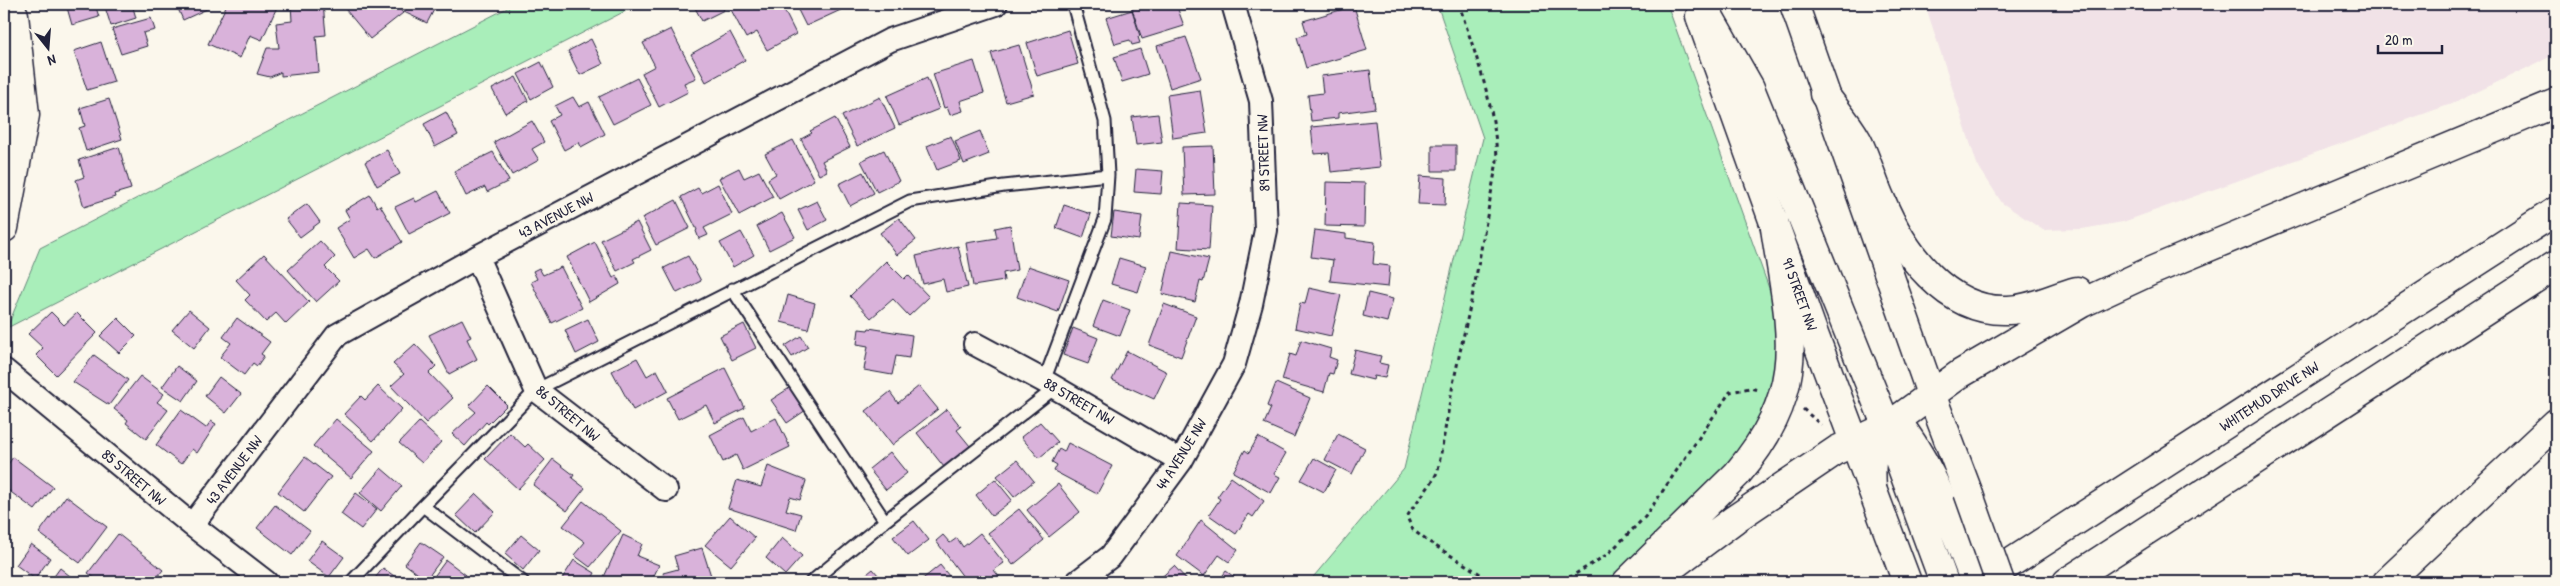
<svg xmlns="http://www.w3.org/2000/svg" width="2560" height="586" font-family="'Patrick Hand',sans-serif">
<rect width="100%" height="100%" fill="#fbf7ec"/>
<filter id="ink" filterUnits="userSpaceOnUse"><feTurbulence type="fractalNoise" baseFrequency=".02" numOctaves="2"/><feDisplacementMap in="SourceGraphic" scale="10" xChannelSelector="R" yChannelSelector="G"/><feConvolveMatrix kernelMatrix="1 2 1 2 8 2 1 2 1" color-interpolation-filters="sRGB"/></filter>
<g filter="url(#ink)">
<path fill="#f1e2e7" d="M1925 4H2556V54L2454 103 2123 222 2082 229 2043 230 2002 203 1977 164Z"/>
<path fill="#a9eeba" stroke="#66887a" d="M515 4H639L7 328 40 248Z
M1437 4H1667L1775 305 1779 326 1770 404 1737 457 1609 582H1309L1404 469 1483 138Z"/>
<path fill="#d9b2da" stroke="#22223b" d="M66 4H95L99 17 72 25Z
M104 4H132L136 18 111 26Z
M176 4H207L209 8 183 20Z
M227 4H271L277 7 262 40 250 35 240 58 208 44Z
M291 4H323L326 35 316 36 319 72 281 76V72L270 77 257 74 267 48H279L276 23 292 21Z
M341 4H395L403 13 370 39Z
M408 4H437L427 23 404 12Z
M693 4H721L724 10 702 21Z
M728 4H781L796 34 767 50 757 32 746 38Z
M795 4H843L845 8 806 26Z
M1139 4H1176L1184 26 1142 39 1131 6Z
M1301 4H1324L1303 10Z
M1354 6 1367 50 1306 68 1297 37 1307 34 1303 21Z
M1132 10 1140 36 1138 37 1140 43 1132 45 1130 40 1115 44 1106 18Z
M151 18 155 30 143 33 147 46 121 54 112 29Z
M671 29 696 78 684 83 688 92 659 107 642 73 655 66 643 43Z
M1068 30 1078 64 1037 76 1027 43Z
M730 32 745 60 706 82 691 54Z
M1186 37 1201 78 1170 88 1157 46Z
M591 39 603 64 580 75 568 51Z
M101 42 114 82 87 90 74 51Z
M1019 45 1034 94 1006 102 991 53Z
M1140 49 1148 74 1122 82 1114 57Z
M974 61 984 93 960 101 963 111 950 115 947 107 944 108 933 74Z
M541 62 553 87 531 99 518 74Z
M1370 70 1375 108 1338 113V118L1311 121 1308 95 1323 93 1321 76Z
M516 77 528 101 505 113 492 89Z
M637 78 651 105 613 124 599 97Z
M927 78 939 109 899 125 887 96Z
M1200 90 1207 133 1173 138 1167 95Z
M573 97 579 107 589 102 605 134 581 147 579 142 564 150 549 121 560 115 555 106Z
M880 97 895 128 857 146 842 116Z
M109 99 122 139 86 151 79 128 85 126 80 108Z
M446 112 458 135 435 147 424 124Z
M1158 114 1162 142 1136 145 1132 117Z
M835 118 850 147 822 161 827 171 819 175 801 139 812 133 810 131Z
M532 121 544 142 532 149 539 160 512 175 494 142Z
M1375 121 1380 167 1331 172 1329 153 1314 154 1311 127Z
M980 131 989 154 964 164 955 141Z
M951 136 961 161 937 170 927 146Z
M793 140 814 180 779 199 768 179 776 174 765 154Z
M1432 145H1456V171H1432Z
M1213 146 1215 194 1184 195 1182 147Z
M119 147 131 189 114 194 115 197 84 207 76 180 84 177 79 160Z
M387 150 400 174 377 186 365 162Z
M884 150 899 181 877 192 861 161Z
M493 152 509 181 487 192 485 187 466 196 454 171Z
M739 168 744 178 759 171 773 197 739 215 719 178Z
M1136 169 1163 171 1161 194 1134 192Z
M863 172 874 193 850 206 839 184Z
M1420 176 1446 178 1445 205 1418 204Z
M1326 182 1365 183 1364 227 1325 226Z
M718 184 732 214 704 228 708 235 699 239 696 231 697 230 681 197 698 188 701 193Z
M438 191 450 213 409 234 395 207 414 198 416 202Z
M370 195 377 207 380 205 402 242 375 258 369 249 354 258 336 228 350 219 345 210Z
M676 200 690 228 656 245 642 218Z
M817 201 827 220 808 230 798 210Z
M1181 203 1212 205 1209 250 1178 248Z
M307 204 320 222 300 237 286 219Z
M1064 205 1091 214 1083 238 1056 228Z
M1114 212 1142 216 1139 240 1111 236Z
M782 213 795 237 769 250 757 226Z
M899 218 916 240 897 255 880 233Z
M637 222 651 250 633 259 635 262 617 271 601 240Z
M1010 225 1017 270 1003 273 1004 281 973 286 966 243 997 238 995 228Z
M1315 230 1346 234V238L1375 242 1373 264 1390 266 1388 287 1330 281 1333 260 1311 257Z
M741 232 754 255 733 267 720 243Z
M320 241 335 257 325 267 339 281 316 302 288 270Z
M595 242 613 278 617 276 620 284 589 302 567 257Z
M958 246 968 287 946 292 943 279 923 284 916 256Z
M1172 251 1209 259 1203 282 1200 281 1195 302 1162 294Z
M264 254 309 302 286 324 276 313 266 322 245 300 250 295 236 280Z
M688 256 701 281 677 293 664 268Z
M1119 258 1146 266 1138 292 1111 284Z
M886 261 904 279 908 275 929 297 909 316 893 299 871 318 850 296Z
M1028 266 1069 280 1058 312 1017 297Z
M561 267 582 308 552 323 531 282 537 279 533 271 539 268 543 275Z
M1309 288 1341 295 1331 336 1295 328 1300 303 1305 304Z
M1368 293 1393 299 1387 322 1363 316Z
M788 295 815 303 808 329 781 322Z
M1103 300 1130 310 1120 336 1093 326Z
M1164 304 1196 316 1181 357 1149 345Z
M189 310 210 327 194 348 172 330Z
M51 312 64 325 77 313 97 333 56 375 36 355 43 348 28 334Z
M118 318 136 336 119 353 100 336Z
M237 318 270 342 261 354 264 356 257 366 253 363 244 375 220 357 231 343 223 337Z
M462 319 471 337 467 339 477 359 449 374 429 335Z
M588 319 599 342 576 354 565 330Z
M744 324 756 348 732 360 720 336Z
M869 328 912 335 909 358 896 356 892 375 864 370 868 346 857 344 859 329 868 330Z
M1073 328 1098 338 1088 364 1063 355Z
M801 336 808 347 792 357 785 346Z
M1301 340 1331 349 1329 357 1337 360 1333 374 1329 373 1324 392 1282 380 1290 354 1296 356Z
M415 344 436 366 429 373 453 398 426 423 391 386 404 374 393 364Z
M1355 350 1381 356 1379 363 1388 365 1385 378 1374 376 1373 380 1349 374Z
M1127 351 1167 372 1154 399 1112 380Z
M94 355 128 380 109 405 73 382Z
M637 358 647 376 657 370 668 391 633 410 612 371Z
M177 366 197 381 183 401 162 387Z
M725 368 745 408 715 423 706 405 678 419 667 398Z
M140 376 164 394 157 402 168 410 146 439 126 423 128 420 114 409Z
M219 377 241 394 226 413 205 396Z
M1276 383 1310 398 1294 437 1264 424 1271 408 1267 406Z
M378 386 402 409 373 441 344 414 361 396 365 400Z
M488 386 507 405 488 424 486 422 465 446 452 434 476 412 469 406Z
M919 386 938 409 892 445 866 411 890 392 898 403Z
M791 387 806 410 787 423 771 400Z
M947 409 961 427 957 430 970 446 944 467 917 433Z
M181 410 206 428 211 421 216 424 197 453 192 449 181 464 156 445Z
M744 417 751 431 776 418 790 447 743 470 736 455 723 462 710 435Z
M336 419 374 451 351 478 313 446Z
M419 422 441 442 422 463 399 443Z
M1040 422 1058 442 1039 458 1021 437Z
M510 433 525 447 528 444 545 460 518 489 485 459Z
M1338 434 1365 448 1352 474 1325 460Z
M1258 437 1286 453 1274 474 1280 477 1271 493 1233 472 1245 450 1249 453Z
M1068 443 1112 466 1097 494 1054 471 1057 465 1052 462 1059 449 1064 452Z
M890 452 907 473 886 490 869 469Z
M13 457 53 487 35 510 4 487V470Z
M305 457 331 477 304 512 278 492Z
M1314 458 1336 470 1324 492 1301 480Z
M553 459 574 475 572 478 585 488 567 511 533 485Z
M1017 460 1034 481 1014 497 997 476Z
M768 466 806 481 800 500 790 497 786 510 801 514 796 530 728 508 737 480 761 487Z
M381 468 402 486 381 511 360 493Z
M1231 477 1264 501 1253 517 1249 514 1236 534 1209 515 1220 499 1217 497Z
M995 479 1012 500 992 516 976 495Z
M1058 484 1080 512 1049 537 1027 510Z
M356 493 377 509 361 529 341 514Z
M476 494 495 512 475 533 456 515Z
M66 496 107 527 80 563 39 533Z
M583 501 621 531 590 567 574 555 585 542 563 526Z
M275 505 310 531 292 555 257 528Z
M1019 509 1044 540 1013 565 988 533Z
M730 516 755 538 731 566 705 545Z
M1201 520 1238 550 1229 562 1219 555 1204 576 1177 556Z
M914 521 929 540 908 556 893 537Z
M980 533 1004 563 994 570 1000 578 994 582H967L936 541 943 535 950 543 957 538 963 547Z
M118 534 163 570 153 582H100L88 573Z
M521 535 539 550 523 570 505 554Z
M623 535 642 544 637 556 659 565 651 582H616L604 577Z
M782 538 802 556 785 575 766 558Z
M322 541 344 557 329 577 307 561Z
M421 542 443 557 426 580 405 564Z
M31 544 50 558 35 579 16 565Z
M702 548 713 582H666L663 573 678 569 674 556Z
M446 560 466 575 461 582H430Z
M574 560 595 573 590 582H560Z
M940 565 954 582H919Z
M1174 566 1189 582H1156Z
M60 568 75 580 73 582H50Z
M383 568 401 581 400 582H372Z
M873 569 884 582H857Z
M1226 571 1241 582H1218Z"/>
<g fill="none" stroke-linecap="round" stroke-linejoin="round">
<defs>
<path id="lane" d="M732 289 885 521 1055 388
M1044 381 1105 219 1108 175
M351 582 423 506
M523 582 423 506 536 390 910 201 1004 186 1108 175 1105 121 1073 4
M811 582 885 521"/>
<path id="street" d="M477 257 536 390 666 490
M975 344 1044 381 1181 461
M4 370 192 525 266 582
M192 525 337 335 477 257 890 40 996 4
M1077 582 1111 556 1181 461 1234 364 1251 304 1266 230 1261 101 1233 4"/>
<path id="secondary" d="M1794 4 1931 394 1968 492
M1700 16 1812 329 1907 582
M4 228 25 115 14 15 9 4"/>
<path id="highway" d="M1702 4 1750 88 1887 427 1944 582
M1824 94C1835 109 1848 124 1857 140 1867 159 1872 181 1881 200 1902 251 1946 313 2008 310 2032 309 2054 297 2077 291
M1887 427 1904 431C1936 476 1955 531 1975 582
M1872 488C1870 460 1872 451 1887 427
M1627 582 1737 474C1813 384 1789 327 1774 221
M1651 582 1735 519 1837 450 1887 427 1960 374 2082 303 2151 271 2556 103
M1981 582 2556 211
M2067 582 2556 265
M2387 582 2556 423"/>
</defs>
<use href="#lane" stroke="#22223b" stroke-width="15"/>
<use href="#street" stroke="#22223b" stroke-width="26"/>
<use href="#secondary" stroke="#22223b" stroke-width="31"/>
<use href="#highway" stroke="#22223b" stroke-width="31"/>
<path stroke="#22223b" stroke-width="3" stroke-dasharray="4 4" stroke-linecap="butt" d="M1459 4C1475 55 1496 106 1497 161L1474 288 1453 384 1438 470C1431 488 1416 500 1407 517L1413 530 1426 540 1493 582
M1803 409 1821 425
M1562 582 1608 554 1645 517 1730 392 1750 388 1758 390"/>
<use href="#lane" stroke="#fbf7ec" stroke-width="11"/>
<use href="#street" stroke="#fbf7ec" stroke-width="22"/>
<use href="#secondary" stroke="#fbf7ec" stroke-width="28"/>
<use href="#highway" stroke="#fbf7ec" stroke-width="28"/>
<defs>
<path id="secondary-bridge" d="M1968 492 2000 582"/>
</defs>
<use href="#secondary-bridge" stroke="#22223b" stroke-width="31" stroke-linecap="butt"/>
<use href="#secondary-bridge" stroke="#fbf7ec" stroke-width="28"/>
</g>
</g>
<g text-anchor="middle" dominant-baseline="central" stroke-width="4" stroke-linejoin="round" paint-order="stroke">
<g font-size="15" fill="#22223b" stroke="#fbf7ec">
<text transform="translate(1263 153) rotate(-92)">89 STREET NW</text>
<text transform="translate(556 215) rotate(-28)">43 AVENUE NW</text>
<text transform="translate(1800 294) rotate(70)">91 STREET NW</text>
<text transform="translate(2269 396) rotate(-33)">WHITEMUD DRIVE NW</text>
<text transform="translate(1079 401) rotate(30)">88 STREET NW</text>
<text transform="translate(568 413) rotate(40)">86 STREET NW</text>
<text transform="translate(1181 454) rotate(-58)">44 AVENUE NW</text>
<text transform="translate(234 470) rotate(-53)">43 AVENUE NW</text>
<text transform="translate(134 477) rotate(40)">85 STREET NW</text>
</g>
</g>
<rect width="2560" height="586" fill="none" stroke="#fbf7ec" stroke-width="20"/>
<rect x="10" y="10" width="2540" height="566" fill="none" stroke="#22223b" stroke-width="2" filter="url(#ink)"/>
<g transform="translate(48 48) rotate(163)" stroke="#fbf7ec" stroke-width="4" paint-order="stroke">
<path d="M0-4L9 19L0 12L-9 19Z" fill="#22223b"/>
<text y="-8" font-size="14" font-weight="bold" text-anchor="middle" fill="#22223b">N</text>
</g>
<path d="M2378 45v8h64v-8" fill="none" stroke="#22223b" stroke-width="2.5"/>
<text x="2385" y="45" font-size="15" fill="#22223b" stroke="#fbf7ec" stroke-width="4" paint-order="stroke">20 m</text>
</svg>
